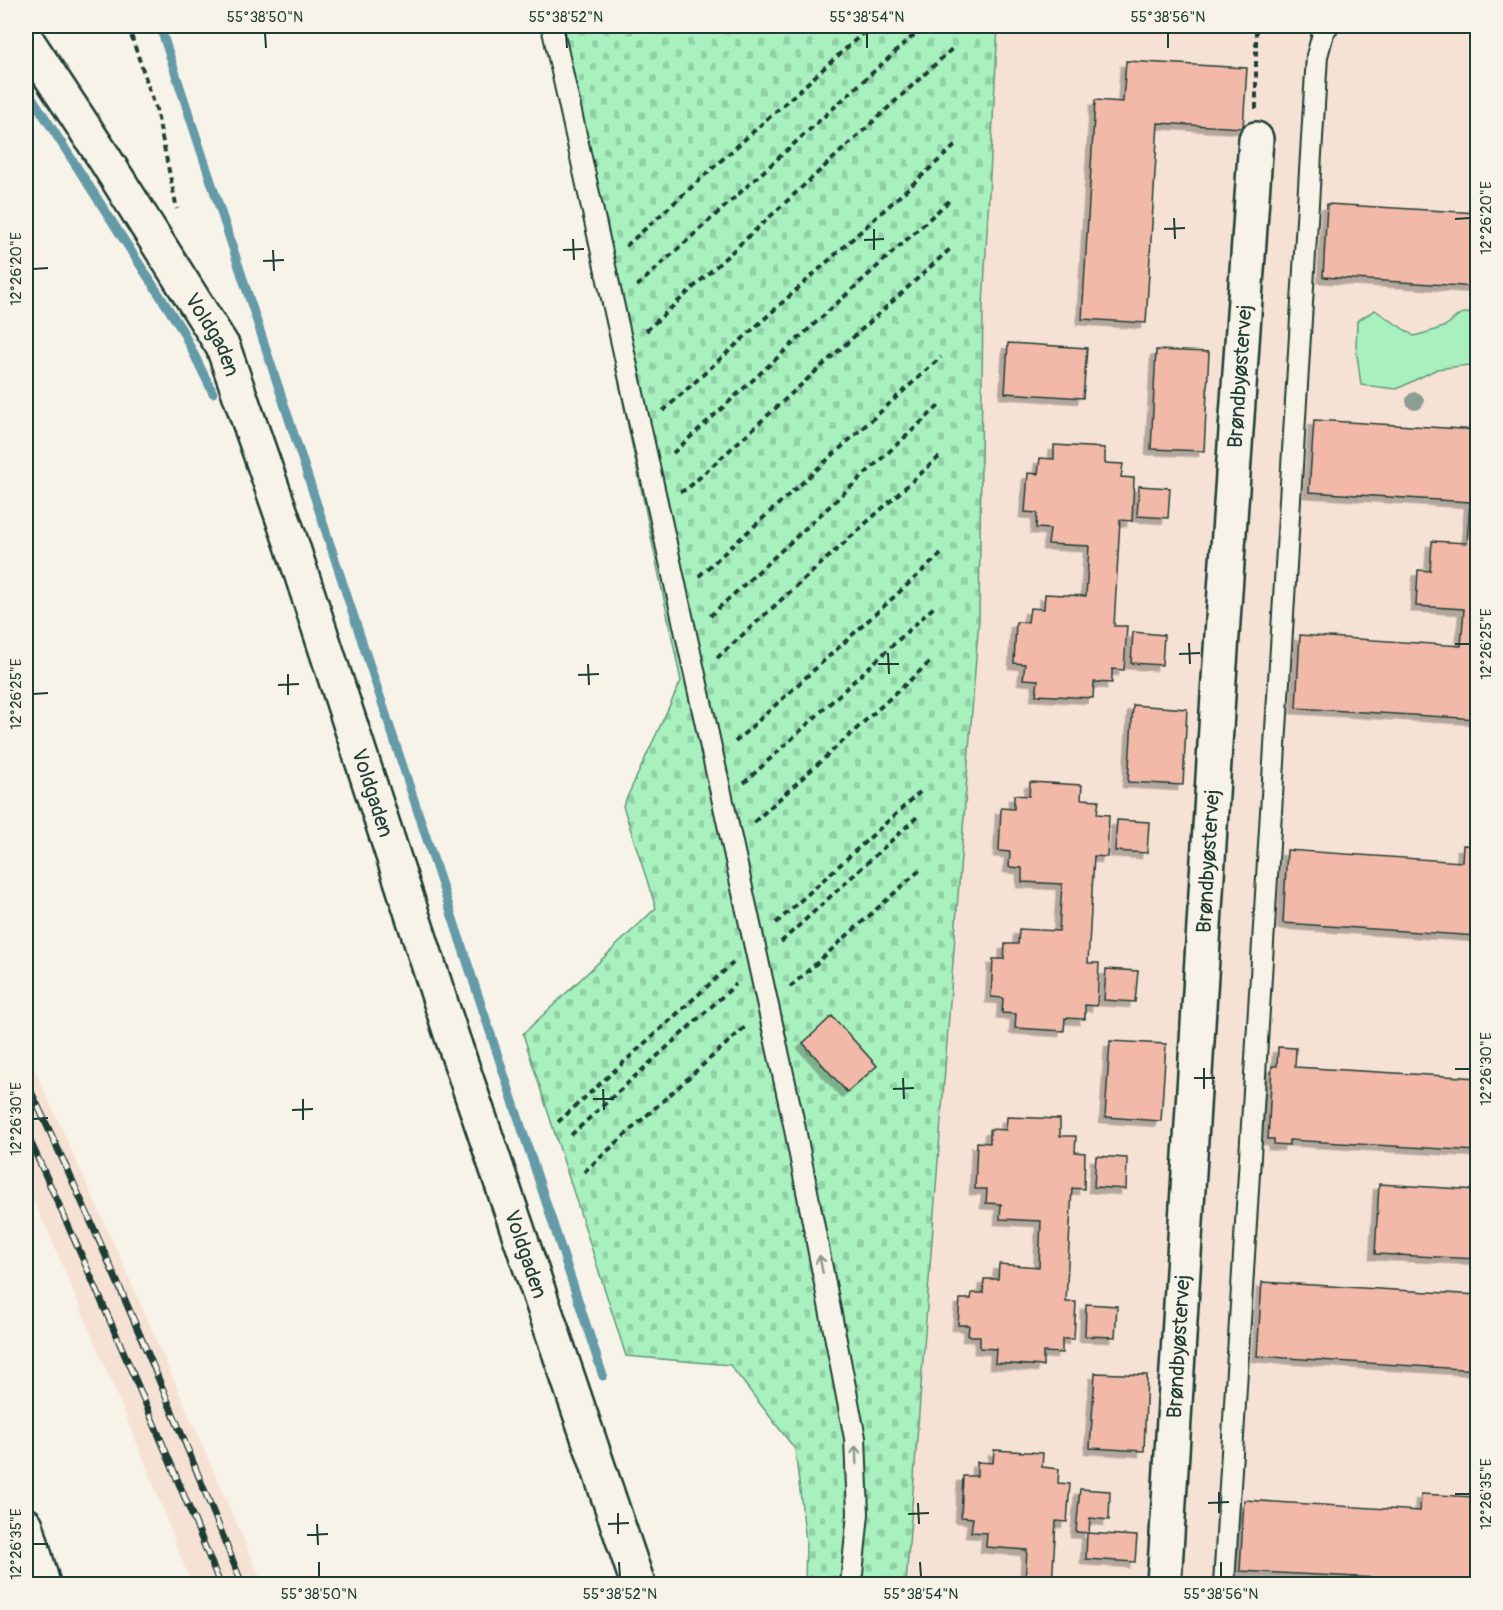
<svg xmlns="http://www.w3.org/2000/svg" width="1503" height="1610" font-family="Pangolin,sans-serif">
<defs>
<pattern id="cemetery-stones" width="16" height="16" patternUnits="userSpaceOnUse" patternTransform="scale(1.5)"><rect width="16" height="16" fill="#a8f1bf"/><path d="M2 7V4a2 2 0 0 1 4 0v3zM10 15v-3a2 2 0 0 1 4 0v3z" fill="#90d0a5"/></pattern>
<filter id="shadow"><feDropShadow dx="-5.5" dy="5.5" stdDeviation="0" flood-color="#0004"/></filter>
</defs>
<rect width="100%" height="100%" fill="#f7f3e8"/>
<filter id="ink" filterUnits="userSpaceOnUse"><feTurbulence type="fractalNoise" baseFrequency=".0167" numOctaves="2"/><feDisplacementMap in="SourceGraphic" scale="12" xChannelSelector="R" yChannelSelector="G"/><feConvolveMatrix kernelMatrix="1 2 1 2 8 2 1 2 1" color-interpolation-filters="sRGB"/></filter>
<g filter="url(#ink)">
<path fill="#f6e2d5" d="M998 26H1477V1584H906L979 618 983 306Z
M26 1050 120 1257 263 1584H191L146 1465 52 1241 26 1185Z"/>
<path fill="#a8f1bf" stroke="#64977a" stroke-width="1.5" d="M1375 310 1414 336C1424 333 1434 331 1443 327 1459 320 1455 307 1477 316V374L1469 365 1437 369 1397 389 1361 385 1356 347 1357 321Z"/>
<path fill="url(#cemetery-stones)" stroke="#64977a" stroke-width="1.5" d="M545 26H998L983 306 979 618 906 1584H805L806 1541 795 1449 730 1365 626 1356 523 1034 656 908 623 806 681 681Z"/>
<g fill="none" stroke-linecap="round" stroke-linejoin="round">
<path stroke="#659ba8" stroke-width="9" d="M160 26 603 1376
M26 88 182 330 213 393"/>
</g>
<path fill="#f2b9a9" stroke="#1f3d34" stroke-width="1.5" filter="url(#shadow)" d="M1126 61 1247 68 1243 128 1158 123 1146 323 1082 319 1095 100 1123 102Z
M1327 204 1478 213V287L1323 277Z
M1008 343 1087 348 1083 398 1005 393Z
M1156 350 1209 352 1204 451 1151 449Z
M1314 420 1478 430V719L1296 708 1300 635 1461 646 1464 609 1416 606 1418 570 1430 571 1432 541 1467 543 1470 502 1309 492Z
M1054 445 1105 448V463L1123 464 1121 477 1134 478 1132 521 1120 520 1114 626H1127L1124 670 1112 669V683L1094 682 1093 698 1036 695 1038 680 1023 679 1025 664 1014 663 1016 622H1028L1030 608 1044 609 1045 594 1086 596 1089 546 1048 544 1050 529 1036 528 1037 513 1025 512 1028 473 1038 474 1040 458 1054 459Z
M1139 486 1170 488 1168 518 1137 516Z
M1133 632 1164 635 1162 665 1131 663Z
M1133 705 1187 709 1183 785 1128 782Z
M1030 782 1082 785 1081 799 1099 800 1097 814 1109 815 1107 857 1094 856 1088 963H1099L1097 1006 1085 1005V1019L1065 1018 1064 1031 1015 1028 1016 1014 1002 1013 1003 998 991 997 993 959H1004L1005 944H1018L1019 929 1059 931 1062 884 1022 882V868L1009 867 1010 852 999 851 1001 808 1014 809V795L1029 796Z
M1117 820 1149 822 1147 853 1115 851Z
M1463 845 1478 846V936L1283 923 1287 850 1462 862Z
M1106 969 1138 971 1135 1002 1104 1000Z
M832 1016 877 1066 847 1092 803 1043Z
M1110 1041 1166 1044 1161 1121 1105 1117Z
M1278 1047 1296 1048 1295 1067 1478 1078V1151L1289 1140V1145L1274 1144V1139H1268L1272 1066H1277Z
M1007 1117 1060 1119V1136H1076L1075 1152 1085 1153 1084 1189 1072 1188 1066 1302H1076L1074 1339H1062V1353L1043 1352V1366L995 1363 996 1349 980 1348V1336H968L969 1325H958L960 1299H971L972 1293H983L984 1279H998L999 1264 1039 1267 1041 1221 1000 1219 1001 1204 986 1203 987 1189H975L977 1142 990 1143V1129L1006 1130Z
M1096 1156 1127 1158 1126 1189 1094 1187Z
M1379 1184 1478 1190V1259L1375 1254Z
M1262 1282 1478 1295V1370L1257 1356Z
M1086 1304 1117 1306 1115 1337 1085 1336Z
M1095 1373 1147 1375 1144 1451 1090 1448Z
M994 1450 1043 1453 1042 1467 1059 1469 1058 1483 1070 1484 1067 1522 1056 1521 1052 1584H1025L1027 1550 986 1547 987 1533 971 1532 973 1518 961 1517 963 1476H977V1462L993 1463Z
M1080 1489 1110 1491 1109 1520 1090 1518 1089 1533 1076 1532Z
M1421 1494 1475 1497 1474 1514H1478V1583L1240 1571 1244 1500 1420 1511Z
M1087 1533 1137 1536 1135 1562 1086 1559Z"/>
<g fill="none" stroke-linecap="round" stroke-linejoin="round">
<defs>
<path id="service" d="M552 26 794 1124 855 1438 858 1514 851 1584
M1224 1584 1317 56 1324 30 1328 26"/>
<g id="minor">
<path id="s1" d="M26 39 103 156 223 347 291 542 451 1034 638 1584"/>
<path id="s2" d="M1164 1584 1219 679 1256 139"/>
</g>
<path id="motorway" d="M26 1525 43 1584"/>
</defs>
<use href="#service" stroke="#1f3d34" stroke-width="24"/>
<use href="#minor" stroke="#1f3d34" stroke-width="38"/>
<use href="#motorway" stroke="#1f3d34" stroke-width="38"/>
<path stroke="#1f3d34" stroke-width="4" stroke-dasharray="6 4.5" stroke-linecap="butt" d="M128 26 156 109 177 209
M1256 109V26
M626 246 871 26
M637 286 924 26
M646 331 954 47
M663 411 958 143
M673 453 950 200
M680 492 687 489 951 248
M699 576 941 357
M710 616 941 404
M717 658 939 457
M735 742 941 554
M744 783 935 606
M754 822 931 661
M776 923 920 792
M781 942 917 817
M790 987 920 870
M558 1122 733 963
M571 1135 736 984
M584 1172 746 1026"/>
<use href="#service" stroke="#f7f3e8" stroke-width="20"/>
<use href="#minor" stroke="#f7f3e8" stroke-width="33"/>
<use href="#motorway" stroke="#f7f3e8" stroke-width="33"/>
<defs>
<path id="rail" d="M26 1081C105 1246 175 1415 242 1584
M26 1132C94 1281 159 1432 220 1584"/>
</defs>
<use href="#rail" stroke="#1f3d34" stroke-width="7"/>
<use href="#rail" stroke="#f7f3e8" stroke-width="4.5" stroke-dasharray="14" stroke-linecap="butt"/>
</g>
<circle fill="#8c9e91" cx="1415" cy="401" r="9"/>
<defs><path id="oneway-shaft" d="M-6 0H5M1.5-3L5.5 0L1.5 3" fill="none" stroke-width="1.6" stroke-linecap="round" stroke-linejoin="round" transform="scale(1.5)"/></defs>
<g stroke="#8b988e">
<use href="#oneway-shaft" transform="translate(821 1264) rotate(-101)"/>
<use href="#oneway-shaft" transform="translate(856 1455) rotate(-92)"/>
</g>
</g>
<path fill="none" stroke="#1f3d34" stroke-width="2" d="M265 33 266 48M566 33 567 48M867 33V48M1168 33V48M1174 218 1175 239M1455 219 1470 218M874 229V250M1164 229 1185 228M573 239 574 260M864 240 884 239M273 250 274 271M563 250 584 249M263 261 284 260M33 269 48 268M1189 643 1190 664M1455 644H1470M888 653 889 674M1179 654 1200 653M588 664 589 685M878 664H899M288 674V695M578 675 599 674M278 685 299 684M33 694 48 693M1204 1068V1089M1455 1069H1470M903 1078 904 1099M1194 1078H1215M603 1089 604 1110M893 1089 914 1088M303 1099V1120M593 1099H614M292 1110 313 1109M33 1119 48 1118M1219 1492V1513M1455 1494H1470M918 1503 919 1524M1208 1503 1229 1502M618 1513V1534M908 1514 929 1513M317 1524 318 1545M608 1524 629 1523M307 1535 328 1534M33 1544H48M319 1562V1577M619 1562 620 1577M920 1562 921 1577M1221 1562V1577"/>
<g text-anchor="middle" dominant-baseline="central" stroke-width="4.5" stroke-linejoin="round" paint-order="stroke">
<g font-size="21" fill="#1f3d34" stroke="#f7f3e8">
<text stroke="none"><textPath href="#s1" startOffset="350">Voldgaden</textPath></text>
<text stroke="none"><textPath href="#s2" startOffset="1210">Brøndbyøstervej</textPath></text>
<text stroke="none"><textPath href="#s1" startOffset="836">Voldgaden</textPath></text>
<text stroke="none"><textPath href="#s2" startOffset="724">Brøndbyøstervej</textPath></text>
<text stroke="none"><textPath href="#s1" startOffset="1322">Voldgaden</textPath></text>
<text stroke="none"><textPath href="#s2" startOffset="238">Brøndbyøstervej</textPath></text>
</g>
</g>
<rect width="1503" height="1610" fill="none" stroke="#f7f3e8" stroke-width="66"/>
<rect x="33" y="33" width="1437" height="1544" fill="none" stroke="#1f3d34" stroke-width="2"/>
<g font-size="15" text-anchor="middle" fill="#1f3d34">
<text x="265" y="22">55°38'50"N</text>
<text x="566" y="22">55°38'52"N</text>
<text x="867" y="22">55°38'54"N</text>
<text x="1168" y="22">55°38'56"N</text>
<text transform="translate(1486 218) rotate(-90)" y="5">12°26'20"E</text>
<text transform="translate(16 269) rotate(-90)" y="5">12°26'20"E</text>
<text transform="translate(1486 644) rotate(-90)" y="5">12°26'25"E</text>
<text transform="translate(16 694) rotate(-90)" y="5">12°26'25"E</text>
<text transform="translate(1486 1069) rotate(-90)" y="5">12°26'30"E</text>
<text transform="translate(16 1119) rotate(-90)" y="5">12°26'30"E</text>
<text transform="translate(1486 1494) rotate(-90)" y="5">12°26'35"E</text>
<text transform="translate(16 1544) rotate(-90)" y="5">12°26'35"E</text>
<text x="319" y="1599">55°38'50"N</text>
<text x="620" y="1599">55°38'52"N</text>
<text x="921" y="1599">55°38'54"N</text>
<text x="1221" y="1599">55°38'56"N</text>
</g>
</svg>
